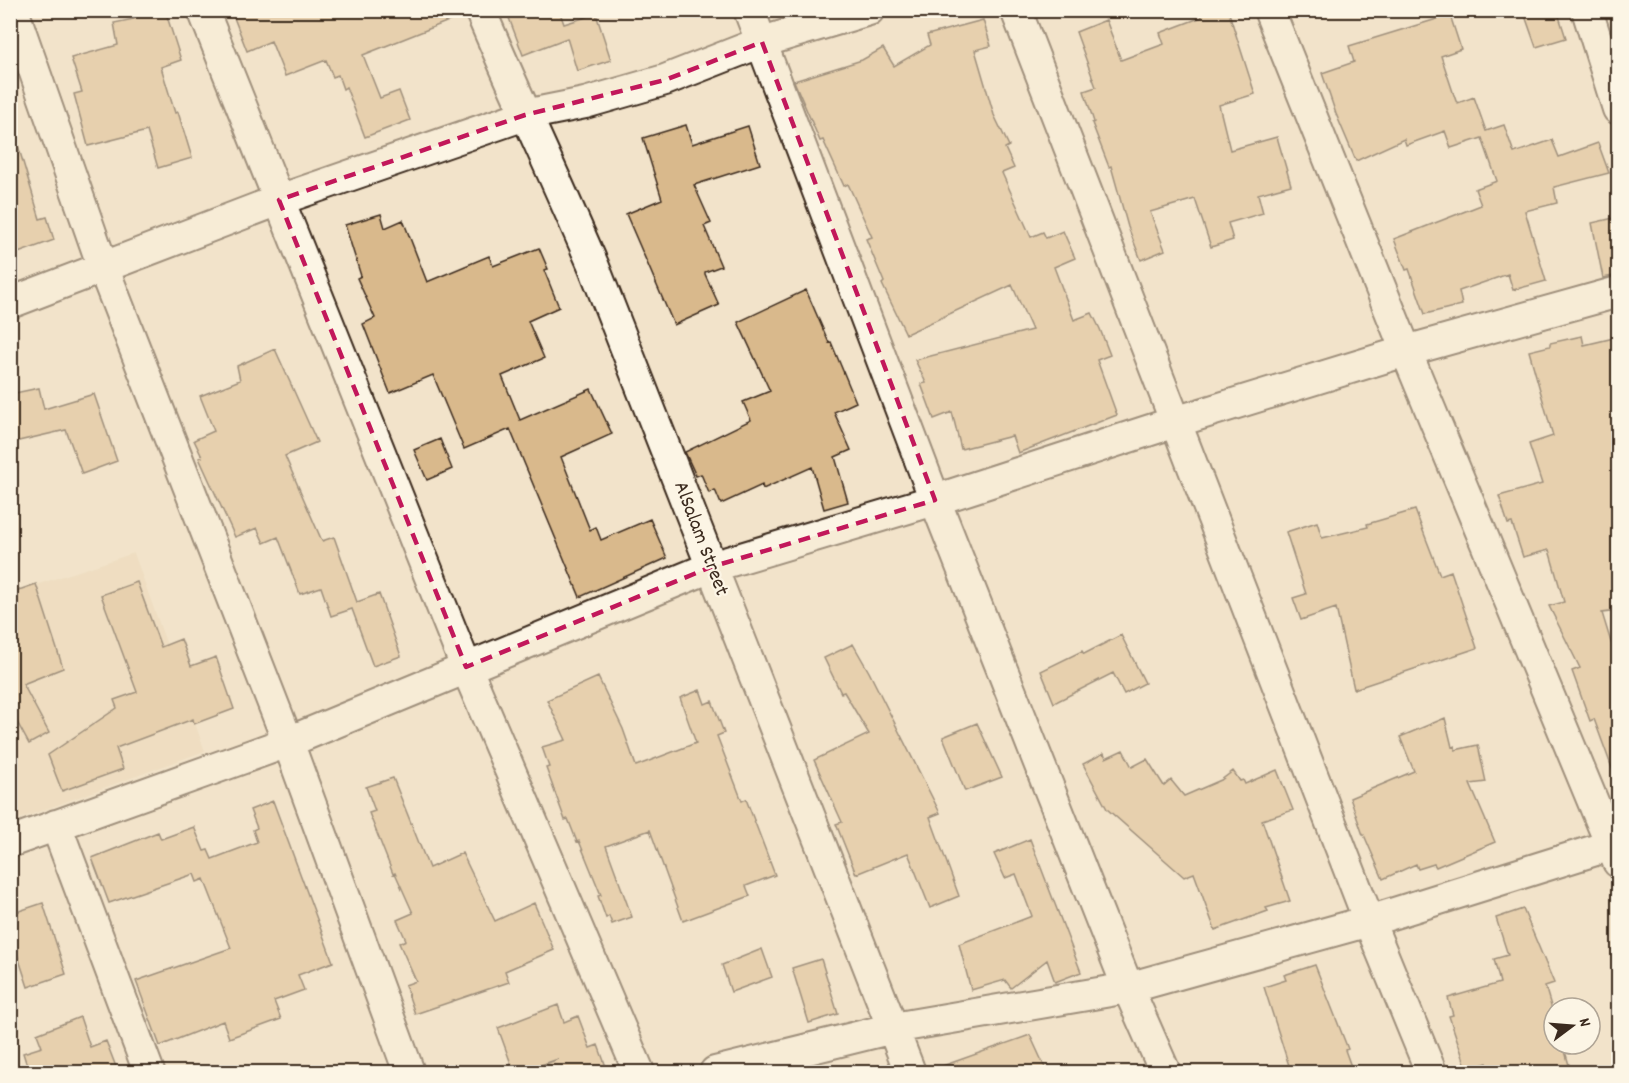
<svg xmlns="http://www.w3.org/2000/svg" width="1629" height="1083" font-family="Dekko,sans-serif">
<rect width="100%" height="100%" fill="#f2e3ca"/>
<filter id="ink" filterUnits="userSpaceOnUse"><feTurbulence type="fractalNoise" baseFrequency=".0167" numOctaves="2"/><feDisplacementMap in="SourceGraphic" scale="12" xChannelSelector="R" yChannelSelector="G"/><feConvolveMatrix kernelMatrix="1 2 1 2 8 2 1 2 1" color-interpolation-filters="sRGB"/></filter>
<g filter="url(#ink)">
<path fill="#ead6b7" d="M134 553 205 751 11 822V593Z"/>
<path fill="#d9b98c" stroke="#3b2a1e" stroke-width="1.5" d="M131 10H165L181 60 161 67 175 113 178 112 192 158 158 168 147 131 88 146 74 94 82 92 71 58 118 45 114 23 134 19Z
M231 10H463L464 15 363 55 380 98 399 91 410 120 365 137 346 87 343 89 338 75 333 77 326 60 285 76 271 41 247 51Z
M506 10H559L564 24 596 14 611 60 577 71 567 38 523 55Z
M1200 10H1228L1255 94 1219 105 1230 150 1277 137 1291 185 1258 194 1263 213 1228 223 1233 240 1211 247 1195 199 1150 212 1165 250 1141 260 1128 227 1111 166 1109 167 1092 123 1094 122 1084 91 1096 87 1076 32 1106 20 1121 60 1164 44 1160 33 1202 17Z
M1523 10H1557L1566 38 1536 47Z
M1450 15 1461 49 1441 56 1456 101 1458 103 1474 97 1486 131 1504 125 1514 153 1552 140 1559 157 1598 143 1609 173 1554 187 1557 203 1525 211 1546 281 1513 290 1508 274 1459 291 1462 305 1425 314 1409 269 1406 270 1394 239 1481 205 1475 189 1497 181 1482 138 1451 148 1445 131 1406 145 1404 139 1356 161 1336 114 1322 73 1354 62 1349 46Z
M983 20 991 46 975 50 994 115 1009 146 1005 148 1014 168 1002 173 1031 237 1043 232 1046 238 1063 231 1075 258 1054 267 1074 320 1092 313 1100 329 1110 355 1097 360 1117 415 1018 453 1012 436 961 449 952 412 934 419 921 384 926 383 915 360 1032 330 1012 285 906 334 882 284 884 282 866 239 872 237 848 184 844 186 823 140 820 141 794 81 862 60 883 48 894 66 930 45 927 35Z
M686 125 692 144 748 126 760 164 694 185 711 223 704 226 721 266 705 272V274L719 305 674 325 626 214 662 199 643 138Z
M17 142 40 219 47 217 54 240 10 256V231L18 228 10 202V143Z
M381 214 385 228 403 220 427 282 489 256 493 266 539 248 548 269 544 270 559 307 528 321 544 358 502 376 520 420 591 389 612 434 561 457 590 530 596 527 601 540 650 519 667 558 580 597 510 429 464 449 433 375 390 393 363 324 375 318 357 278 361 276 345 225Z
M1618 217V275L1603 278 1592 223Z
M806 290 829 343 831 342 856 402 834 412 851 450 835 457 848 502 824 509 812 467 763 489 762 485 721 504 715 490 709 493 701 474 696 476 685 452 751 420 743 402 770 391 738 322Z
M1582 336 1584 345 1618 337V611L1602 613 1618 665V778L1616 779 1594 719 1590 721 1572 671 1580 668 1549 606 1564 602 1549 550 1523 557 1512 523 1508 524 1499 496 1542 484 1529 444 1553 436 1529 351 1550 346V343Z
M275 349 317 442 285 456 322 541 334 537 357 602 379 594 401 656 373 666 352 609 331 616 321 587 300 594 278 537 264 543 257 528 235 537 199 458 202 457 194 440 214 431 200 396 240 380 237 366Z
M39 388 44 409 94 394 117 461 82 474 66 430 10 443V394Z
M440 439 452 469 427 480 414 450Z
M1415 510 1440 575 1451 571 1477 648 1354 689 1336 608 1301 620 1293 598 1306 594 1286 532 1317 522 1322 538 1368 527 1367 524Z
M137 582 161 647 181 639 191 666 216 657 234 709 194 724 193 719 116 748 123 769 62 791 48 755 117 708 114 700 137 692 101 595Z
M36 584 63 668 23 684 49 733 29 744 10 709V593Z
M1121 635 1145 683 1124 694 1113 673 1054 703 1041 671 1082 651 1084 654Z
M853 644 869 672 940 813 930 817 959 896 930 908 908 853 856 874 836 824 842 822 814 760 869 734 844 692 841 693 824 658Z
M598 677 623 729 636 766 696 743 680 698 700 690 705 704 712 701 724 733 717 736 742 801 746 799 775 875 746 886 750 896 683 921 650 830 606 846 632 917 612 924 609 916 606 918 598 896 601 895 579 841 577 842 568 819 565 820 546 768 549 767 542 747 566 740 547 700Z
M1445 718 1452 747 1455 746V750L1478 745 1486 782 1470 784 1495 842 1436 867 1434 864 1418 869 1416 864 1383 879 1364 835H1363L1350 798 1414 771 1400 737Z
M977 723 1002 777 965 791 943 737Z
M1123 750 1132 767 1147 759 1164 786 1171 780 1184 796 1221 780 1233 771 1240 781 1243 780 1245 784 1277 770 1293 810 1262 820 1290 901 1266 908 1268 911 1215 930 1194 873 1184 877 1107 809 1083 764 1104 753 1106 758Z
M393 778 429 868 462 853 495 921 534 903 554 950 505 971 509 982 415 1014 405 985 416 981 399 943 406 940 397 920 413 913 395 873 393 874 369 813 375 811 366 787Z
M273 801 333 962 298 975 304 990 274 1001 281 1019 229 1038 223 1021 160 1046 136 981 231 948 204 879 197 882 194 874 109 903 92 858 158 832 161 839 194 827 204 851 208 850 212 859 257 842 253 830 257 828 250 810Z
M1030 839 1081 972 1055 982 1047 960 1011 988 1005 980 971 990 959 944 1032 916 1016 874 1005 878 994 854Z
M43 903 66 974 28 987 10 932V914Z
M1523 909 1554 983 1545 986 1554 1016V1044H1563L1569 1065 1544 1072H1489L1487 1063 1467 1069 1449 1016 1453 1015 1448 998 1500 983 1494 959 1508 955 1496 918Z
M762 949 772 977 731 992 722 965Z
M821 959 838 1014 809 1023 792 968Z
M1315 965 1348 1049 1345 1050 1353 1072H1291L1264 987 1286 980 1284 975Z
M558 1005 564 1022 578 1016 590 1048 598 1045 608 1072H532L531 1070 558 1059 521 1072H514L498 1028Z
M80 1017 90 1047 106 1041 118 1072H29L23 1053 42 1047 37 1034Z
M1030 1035 1047 1072H935L934 1069Z"/>
<g fill="none" stroke-linecap="round" stroke-linejoin="round">
<defs>
<path id="minor" d="M13 10 103 267 288 742 409 1072
M203 10 466 667 639 1072
M480 10C517 97 557 181 594 267L910 1072
M749 10 935 500 1128 988 1165 1072
M1016 10 1369 921 1431 1072
M1269 10 1406 351 1618 862
M1587 10 1618 109
M10 303 279 200 525 115 585 103 665 80 762 42 869 10
M56 825 149 1072
M10 842 288 742 711 567 935 500 1175 422 1406 351 1618 292
M715 1072 893 1028 1128 988 1369 921 1618 843"/>
</defs>
<use href="#minor" stroke="#3b2a1e" stroke-width="34"/>
<use href="#minor" stroke="#fcf5e5" stroke-width="30"/>
</g>
</g>
<path d="M0 0H1629V1083H0ZM762 42 935 500 711 567 466 667 279 200 525 115 665 80Z" fill="#f2e3ca" fill-opacity=".55" fill-rule="evenodd"/>
<path fill="none" stroke="#c2185b" stroke-width="4.5" stroke-dasharray="12 8" stroke-linejoin="round" d="M762 42 935 500 711 567 466 667 279 200 525 115 665 80Z"/>
<g text-anchor="middle" dominant-baseline="central" stroke-width="4.5" stroke-linejoin="round" paint-order="stroke">
<g font-size="21" fill="#3b2a1e" stroke="#fcf5e5">
<text transform="translate(700 539) rotate(69)">AlSalam Street</text>
</g>
</g>
<rect width="1629" height="1083" fill="none" stroke="#fcf5e5" stroke-width="36"/>
<rect x="18" y="18" width="1593" height="1047" fill="none" stroke="#3b2a1e" stroke-width="2" filter="url(#ink)"/>
<g transform="translate(1572 1026) rotate(74)"><circle r="28" fill="#fcf5e5" stroke="#afa495" stroke-width="1.5"/>
<path d="M0-4.5L10 22L0 15L-10 22Z" fill="#3b2a1e"/>
<text y="-9" font-size="16" font-weight="bold" text-anchor="middle" fill="#3b2a1e">N</text>
</g>
</svg>
